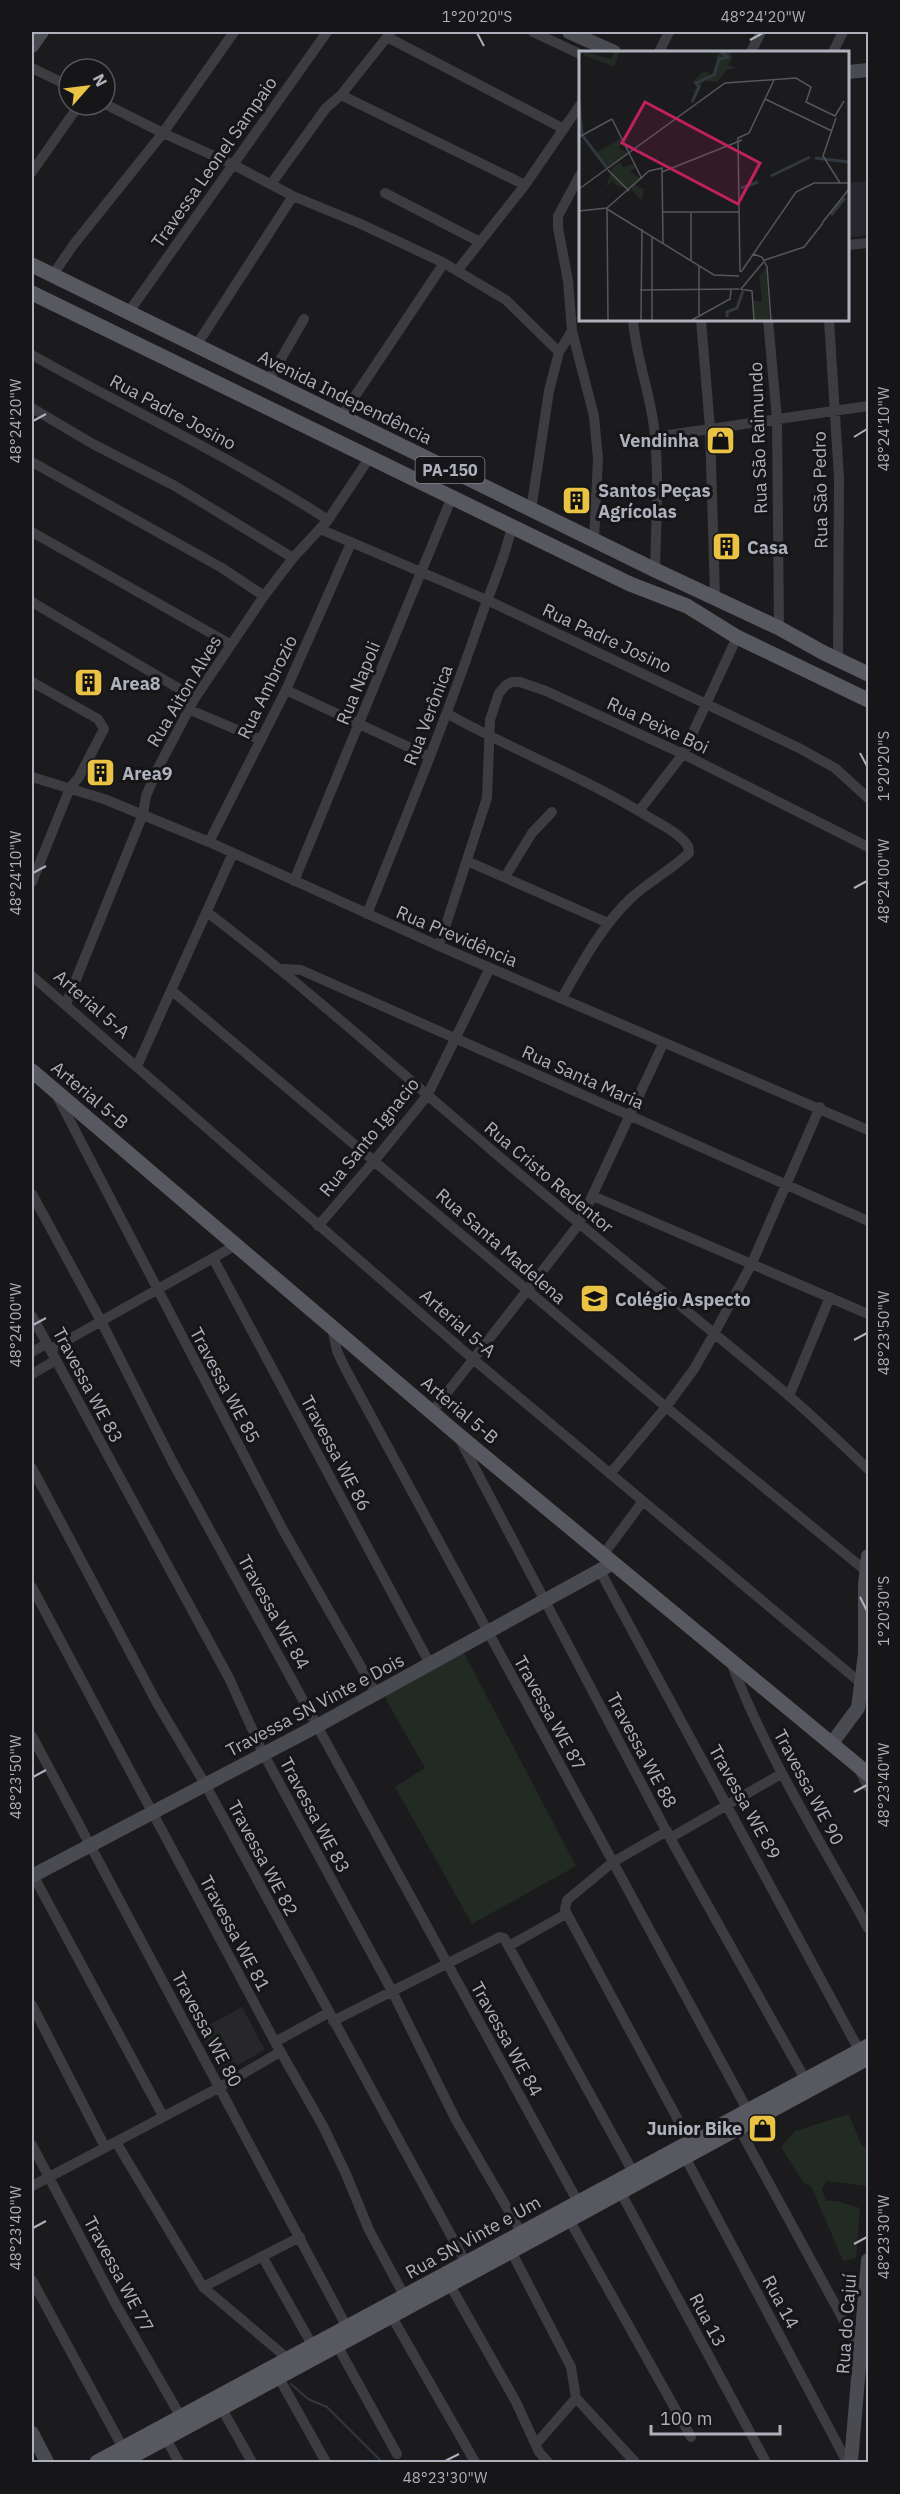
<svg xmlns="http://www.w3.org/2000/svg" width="900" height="2494" font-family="'IBM Plex Sans',sans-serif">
<rect width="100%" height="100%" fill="#1b1a1d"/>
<path fill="#27262a" d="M868 181V235L848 238V183Z
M242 2007 265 2050 223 2073 198 2031Z"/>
<path fill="#222a24" d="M464 1653 576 1866 472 1924 395 1787 425 1768 384 1696Z
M216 2026 234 2057 221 2064 204 2033Z
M849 2114 861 2144 868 2149V2186L826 2181 822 2189 826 2201H837L860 2208 856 2258 843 2261 811 2186 803 2182 781 2147 795 2131Z"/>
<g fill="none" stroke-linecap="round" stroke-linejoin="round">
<path stroke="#313840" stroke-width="2" d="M291 2384 308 2399 327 2407 382 2462"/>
<path stroke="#3c3c41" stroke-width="10" d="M533 32 580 54
M387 37 564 129
M659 52 669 32
M751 52 761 32
M833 52 843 32
M32 68 69 86
M341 95 525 185
M105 104 163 133 232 164 293 196 361 224 444 263 506 300 559 352
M32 172 79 105
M580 175 558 216V228L568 281 572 331 594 416 598 459 594 540
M271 184 326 108 341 95 391 32
M385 193 480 242
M848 245 868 243
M457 271 525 185 580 105
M52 276 74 244 163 133 234 32
M128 313 327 32
M633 320C636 360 652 396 655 437 659 481 656 526 655 570
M701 320 710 428 715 597
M768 320 777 419 779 628
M829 320 839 478 838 660
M196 346 293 196
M32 355C130 410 233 458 328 520
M268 381 304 319
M32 408 93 444 175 486 293 558
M341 417 444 263
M655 437 868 406
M32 462 222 568 264 596
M531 510 549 391 559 352 572 331
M320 529 487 600 799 748 835 768 868 798
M32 532 230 644
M32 602 195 698
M32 682 98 719 104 729 79 777 70 788 32 882
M286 690 430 757
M188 709 261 740
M448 714C514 751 587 778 652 819 664 826 680 834 688 846L689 853C671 870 648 882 630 899 601 927 582 963 562 998
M32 777 104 799 209 842 439 946 868 1130
M639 811 683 754 737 637
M209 842 286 690 351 543
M467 861 608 923
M505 877 532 833 552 812
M294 881 452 497
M207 912C320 998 424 1094 533 1185 617 1256 705 1324 788 1395 816 1419 842 1444 868 1469
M367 914C406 817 446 720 480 620 491 588 505 559 512 526
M439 946 487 798 490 720 499 693 506 685 512 682H520L546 691 683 754 868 847
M283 969 301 970 868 1221
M32 976 473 1359 862 1684
M171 990 666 1407 866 1571
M66 1004 143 814 146 796 158 768 195 698 264 596 293 558 328 520 370 457
M137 1066 233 853
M56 1094 282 1528 376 1693
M32 1194 101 1321 172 1461 578 2202
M593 1196 868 1314
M318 1226 375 1160 427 1096 490 968
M213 1258 430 1664
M32 1316 229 1678 263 1753 392 1991 456 2120 521 2232
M332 1327 337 1351 345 1368 748 2111
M50 1350 236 1245
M32 1352 46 1344
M32 1374 56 1360
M789 1396 830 1297
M432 1412 579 1224 663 1044
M459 1438 670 1838 805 2079
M32 1468 157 1703 205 1784 466 2263
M610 1474 666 1407 694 1369 714 1334 752 1263 820 1107
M603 1555 643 1501
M600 1571 859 2050
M32 1587 275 2042 323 2126 346 2174 369 2230 405 2297
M730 1660C766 1755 820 1840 868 1928
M32 1736 350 2333
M859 1769 868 1787
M667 1831 613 1862 567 1900 565 1910 690 2142
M670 1838 781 1774
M32 1873 163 2116
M509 1946 566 1914
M32 2005 105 2147
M333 2021 500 1937 504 1938 633 2172
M275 2042 328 2013
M739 2128 861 2352
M116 2142 203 2287 287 2358
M32 2145 115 2303 181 2417
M685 2157 847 2462
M32 2186 220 2087 280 2052
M621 2193 766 2462
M570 2221 691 2437
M511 2251 571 2367 576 2398 635 2462
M262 2256 315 2350
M32 2280 123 2448
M450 2285 516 2402 539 2452 548 2462
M203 2287 300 2237
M392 2317 475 2462
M338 2347 397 2454
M279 2378 326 2462
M222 2409 252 2462
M166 2439 179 2462
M536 2444 576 2398"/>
<path stroke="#4a4b51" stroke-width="14" d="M569 32 614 52
M32 46 42 32
M848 72 868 70
M832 1743 858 1708 865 1654V1585L868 1556
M32 1876 317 1726 613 1563
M32 2433 47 2462
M851 2462 868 2260"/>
<path stroke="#585960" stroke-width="15" d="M32 265 655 570 779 628 824 653 868 674
M32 293 630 584 687 606 737 637 868 700
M32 1071 456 1433 868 1774
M97 2462 868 2046
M122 2462 868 2058"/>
</g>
<path fill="none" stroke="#aeb1bb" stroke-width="2" d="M477 33 484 46M750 40 763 33M33 421 46 414M854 437 867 429M860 753 867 766M33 873 46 866M854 888 867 881M33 1325 46 1318M854 1340 867 1333M860 1597 867 1611M33 1777 46 1770M854 1792 867 1785M33 2228 46 2221M854 2244 867 2237M445 2461 459 2454"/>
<defs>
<symbol id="shop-square" viewBox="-11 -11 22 22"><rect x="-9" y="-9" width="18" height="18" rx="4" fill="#eac345" stroke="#161518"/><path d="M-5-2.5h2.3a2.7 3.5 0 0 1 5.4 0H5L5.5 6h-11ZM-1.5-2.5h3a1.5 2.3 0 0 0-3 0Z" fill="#111"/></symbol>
<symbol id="building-square" viewBox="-11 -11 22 22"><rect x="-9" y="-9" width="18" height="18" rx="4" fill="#eac345" stroke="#161518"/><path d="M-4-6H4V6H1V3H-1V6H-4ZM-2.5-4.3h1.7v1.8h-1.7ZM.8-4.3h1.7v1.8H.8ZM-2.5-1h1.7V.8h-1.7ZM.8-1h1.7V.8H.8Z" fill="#111"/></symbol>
<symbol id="school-square" viewBox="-11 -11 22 22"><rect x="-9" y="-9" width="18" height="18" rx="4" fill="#eac345" stroke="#161518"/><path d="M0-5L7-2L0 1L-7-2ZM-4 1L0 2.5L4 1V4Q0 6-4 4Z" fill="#111"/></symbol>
</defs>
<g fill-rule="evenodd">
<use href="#shop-square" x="704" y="424" width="33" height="33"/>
<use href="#building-square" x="560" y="484" width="33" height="33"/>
<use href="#building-square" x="710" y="530" width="33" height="33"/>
<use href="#building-square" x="72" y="666" width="33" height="33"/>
<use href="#building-square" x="84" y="756" width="33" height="33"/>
<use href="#school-square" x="578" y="1282" width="33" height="33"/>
<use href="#shop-square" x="746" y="2112" width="33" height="33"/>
</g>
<g text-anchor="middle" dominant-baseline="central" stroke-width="6" stroke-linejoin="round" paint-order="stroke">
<rect fill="#161518" stroke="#80828a" stroke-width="1.5" x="415.5" y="457" width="69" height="26" rx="4.5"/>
<g font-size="16" font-weight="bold" fill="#aeb1bb">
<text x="450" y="470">PA-150</text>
</g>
<g font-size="18" fill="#aeb1bb" stroke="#161518">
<text transform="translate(214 162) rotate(-55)">Travessa Leonel Sampaio</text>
<text transform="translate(345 397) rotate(26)">Avenida Independência</text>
<text transform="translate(173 412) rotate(28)">Rua Padre Josino</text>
<text transform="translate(758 438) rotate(-92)">Rua São Raimundo</text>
<text transform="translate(820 490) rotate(-91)">Rua São Pedro</text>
<text transform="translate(607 638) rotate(25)">Rua Padre Josino</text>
<text transform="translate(358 683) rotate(-68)">Rua Napoli</text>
<text transform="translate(267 687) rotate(-64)">Rua Ambrozio</text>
<text transform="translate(184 691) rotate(-59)">Rua Aiton Alves</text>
<text transform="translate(428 715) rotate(-69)">Rua Verônica</text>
<text transform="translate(658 725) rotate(25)">Rua Peixe Boi</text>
<text transform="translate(457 936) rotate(23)">Rua Previdência</text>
<text transform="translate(92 1004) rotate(41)">Arterial 5-A</text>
<text transform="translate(583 1077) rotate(24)">Rua Santa Maria</text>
<text transform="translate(90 1095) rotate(40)">Arterial 5-B</text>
<text transform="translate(369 1137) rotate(-51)">Rua Santo Ignacio</text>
<text transform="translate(549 1177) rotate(40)">Rua Cristo Redentor</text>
<text transform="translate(501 1246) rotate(41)">Rua Santa Madelena</text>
<text transform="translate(458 1323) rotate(41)">Arterial 5-A</text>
<text transform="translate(88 1385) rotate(62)">Travessa WE 83</text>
<text transform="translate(225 1385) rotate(62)">Travessa WE 85</text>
<text transform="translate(460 1410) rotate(40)">Arterial 5-B</text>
<text transform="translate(336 1453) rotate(62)">Travessa WE 86</text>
<text transform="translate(274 1612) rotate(61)">Travessa WE 84</text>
<text transform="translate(315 1705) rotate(-28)">Travessa SN Vinte e Dois</text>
<text transform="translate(550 1713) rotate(61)">Travessa WE 87</text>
<text transform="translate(642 1750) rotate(62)">Travessa WE 88</text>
<text transform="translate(809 1787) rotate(62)">Travessa WE 90</text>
<text transform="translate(745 1802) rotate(61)">Travessa WE 89</text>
<text transform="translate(315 1815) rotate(62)">Travessa WE 83</text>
<text transform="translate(263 1858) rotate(62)">Travessa WE 82</text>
<text transform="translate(235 1933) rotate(62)">Travessa WE 81</text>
<text transform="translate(207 2029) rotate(62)">Travessa WE 80</text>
<text transform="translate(507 2039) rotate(61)">Travessa WE 84</text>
<text transform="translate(473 2237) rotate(-29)">Rua SN Vinte e Um</text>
<text transform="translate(119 2274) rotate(62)">Travessa WE 77</text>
<text transform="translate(781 2302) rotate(62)">Rua 14</text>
<text transform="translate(708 2320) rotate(62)">Rua 13</text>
<text transform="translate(846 2324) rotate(-86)">Rua do Cajuí</text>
</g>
<g font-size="18" font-weight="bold" fill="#aeb1bb" stroke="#161518" text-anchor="start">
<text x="699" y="440" text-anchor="end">Vendinha</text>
<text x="598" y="490">Santos Peças<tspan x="598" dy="21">Agrícolas</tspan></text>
<text x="747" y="547">Casa</text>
<text x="110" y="683">Area8</text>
<text x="122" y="773">Area9</text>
<text x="615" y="1299">Colégio Aspecto</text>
<text x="742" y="2128" text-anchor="end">Junior Bike</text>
</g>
</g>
<g transform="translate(579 51)">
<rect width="270" height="270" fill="#1b1a1d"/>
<path d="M6 1 32 8 35 1H41L35 16 4 4ZM141 1H151L153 8 149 14 158 17 147 19 139 31 125 30 119 41H113L119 37 114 30 125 20 134 24 139 8 136 6ZM42 87 44 93 39 97 49 102 30 116 14 99 18 101ZM41 111 44 116 55 113 57 117 51 120 62 128 56 134 65 138 63 150 52 138 36 134 34 129 27 136 33 117ZM187 217 191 269H175L174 250H183L180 225Z" fill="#222a24"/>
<path fill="none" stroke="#313840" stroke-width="3" d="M0 51 3 84 28 117M113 51 120 36 117 32 135 24 140 8 149 6 142 1M236 107 270 111M192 125 231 106M162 137 179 131M252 164 266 147M148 266V261L158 257 164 240"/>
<path fill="none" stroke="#56565c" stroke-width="1.5" d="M186 48 253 80M257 67 244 105 261 132M33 68 63 128M0 86 33 68M29 119 50 140M83 121 163 89M0 138 146 32 217 27 232 36 227 51 256 65 265 50M28 157 70 120 83 117 84 193M28 157 29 269M28 158 135 224 160 225M0 160 28 157M83 161H160M243 172 270 138M73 186V269M174 203 183 206 188 216 192 269M112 211V161M120 215V265M161 221 159 87 170 82 195 29M162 221 217 141 235 132H270M161 238 173 240 175 269M162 238 186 209 225 196 244 172M61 239 160 238M62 269 63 178M113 269 151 248 152 239"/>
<path fill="#c12060" fill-opacity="0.15" stroke="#c12060" stroke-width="3" d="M66 51 181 112 159 153 43 92Z"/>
<rect width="270" height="270" fill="none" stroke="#aeb1bb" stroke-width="3"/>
</g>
<rect width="900" height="2494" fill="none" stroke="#161518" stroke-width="66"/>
<g transform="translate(87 87) rotate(62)"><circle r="28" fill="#161518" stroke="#535359" stroke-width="1.5"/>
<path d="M0-4.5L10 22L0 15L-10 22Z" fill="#eac345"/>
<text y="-9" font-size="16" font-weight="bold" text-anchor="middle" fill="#aeb1bb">N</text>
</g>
<path d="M651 2425v9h129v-9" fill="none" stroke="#aeb1bb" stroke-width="3"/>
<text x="660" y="2425" font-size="18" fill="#aeb1bb" stroke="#161518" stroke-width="4.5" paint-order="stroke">100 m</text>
<rect x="33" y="33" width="834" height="2428" fill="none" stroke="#aeb1bb" stroke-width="2"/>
<g font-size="15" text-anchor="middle" fill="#aeb1bb">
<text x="477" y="22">1°20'20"S</text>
<text x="763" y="22">48°24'20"W</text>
<text transform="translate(16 421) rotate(-90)" y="5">48°24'20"W</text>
<text transform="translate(884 429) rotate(-90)" y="5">48°24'10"W</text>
<text transform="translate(884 766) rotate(-90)" y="5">1°20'20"S</text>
<text transform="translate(16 873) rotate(-90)" y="5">48°24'10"W</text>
<text transform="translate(884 881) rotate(-90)" y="5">48°24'00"W</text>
<text transform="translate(16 1325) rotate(-90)" y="5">48°24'00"W</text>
<text transform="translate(884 1333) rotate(-90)" y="5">48°23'50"W</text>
<text transform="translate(884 1611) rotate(-90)" y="5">1°20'30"S</text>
<text transform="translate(16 1777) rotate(-90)" y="5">48°23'50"W</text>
<text transform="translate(884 1785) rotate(-90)" y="5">48°23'40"W</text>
<text transform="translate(16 2228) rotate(-90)" y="5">48°23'40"W</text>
<text transform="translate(884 2237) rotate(-90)" y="5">48°23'30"W</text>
<text x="445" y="2483">48°23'30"W</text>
</g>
</svg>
